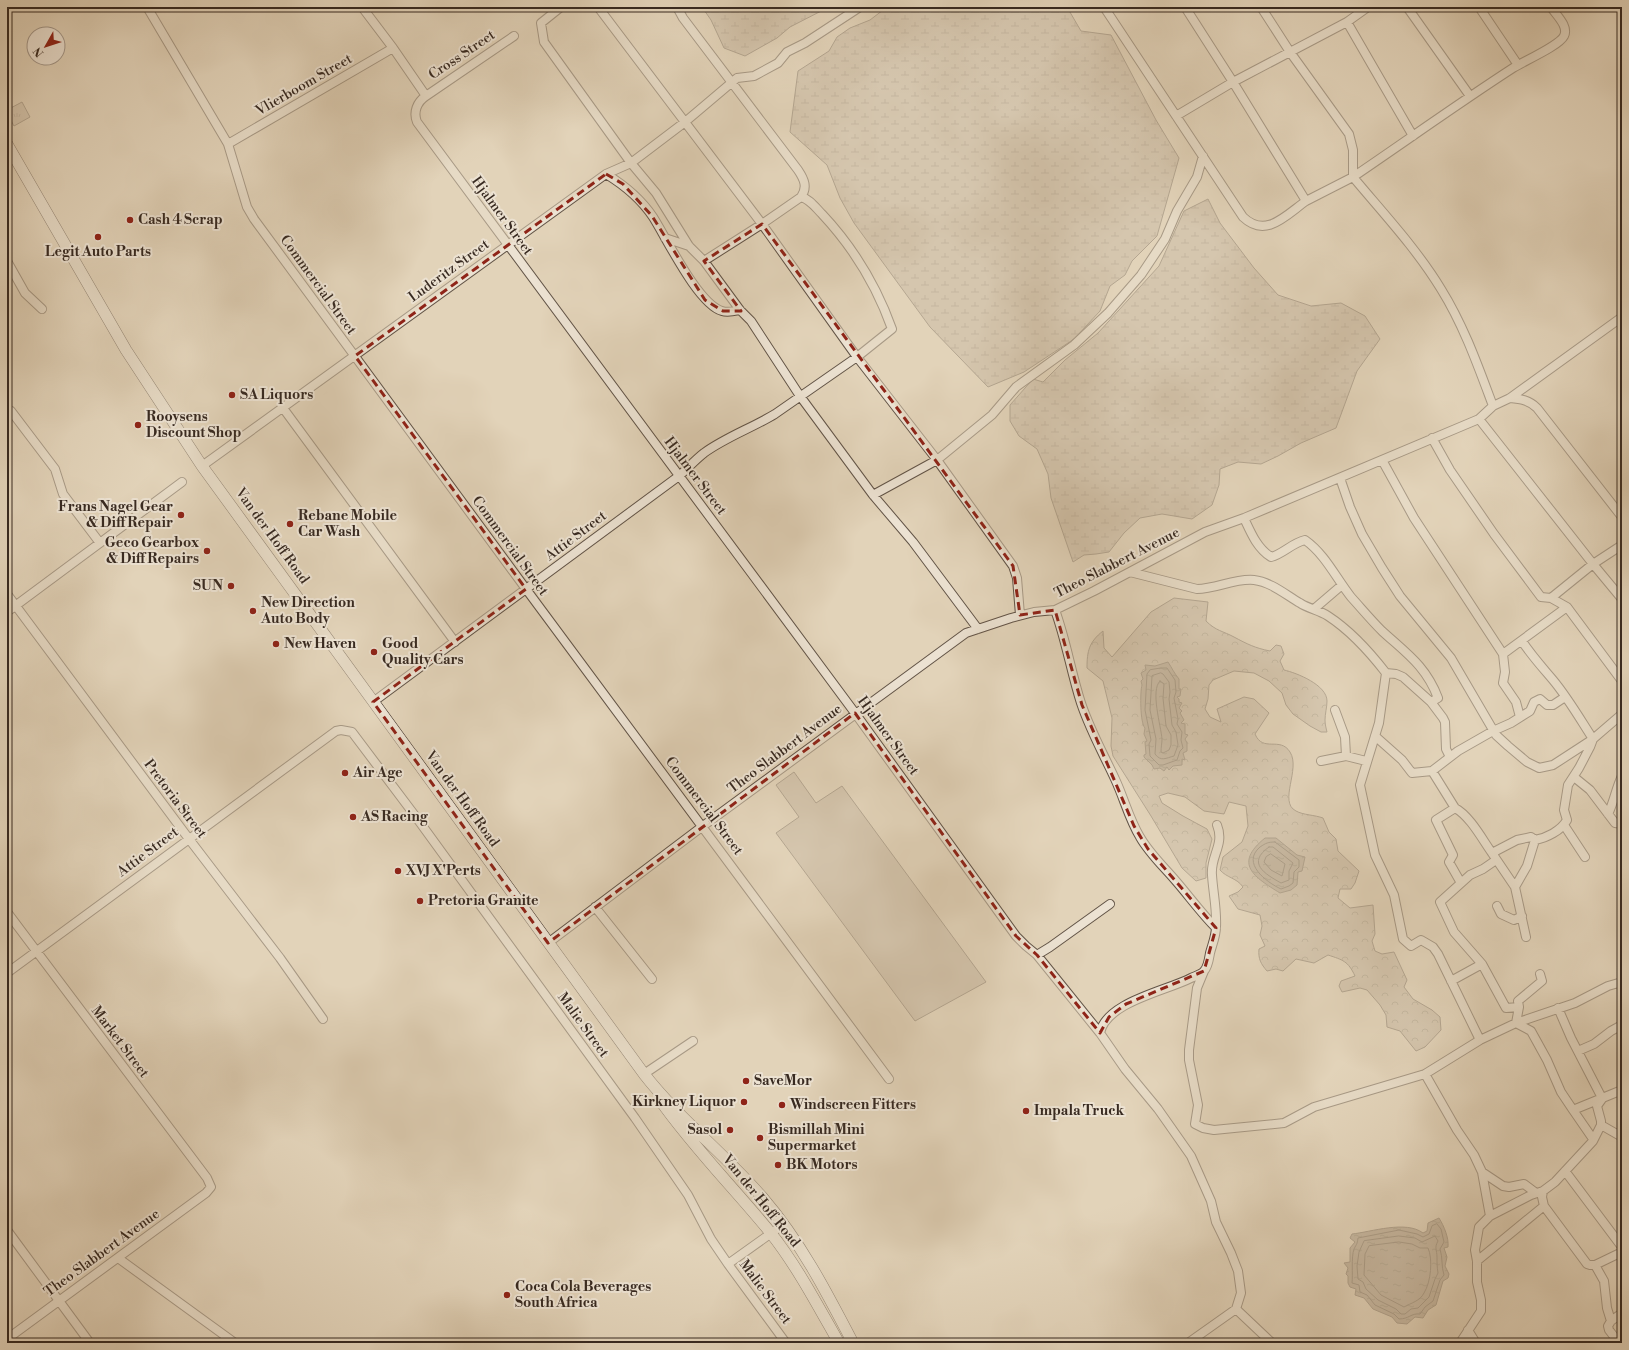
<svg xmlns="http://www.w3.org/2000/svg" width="1629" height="1350" font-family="'Libre Bodoni',serif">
<defs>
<pattern id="forest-crowns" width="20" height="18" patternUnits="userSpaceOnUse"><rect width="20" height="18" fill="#c5b69f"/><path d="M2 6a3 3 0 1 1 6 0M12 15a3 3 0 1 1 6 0" fill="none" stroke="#a19481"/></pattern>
<pattern id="wetland-marsh" width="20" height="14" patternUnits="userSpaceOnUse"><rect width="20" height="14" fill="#c5b69f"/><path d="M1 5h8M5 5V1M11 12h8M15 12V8" fill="none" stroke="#a19481"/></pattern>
<pattern id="park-tufts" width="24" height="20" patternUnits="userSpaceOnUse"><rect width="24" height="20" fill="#c5b69f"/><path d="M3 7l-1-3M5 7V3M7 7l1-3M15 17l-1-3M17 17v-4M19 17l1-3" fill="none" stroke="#a19481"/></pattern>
<pattern id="water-ripples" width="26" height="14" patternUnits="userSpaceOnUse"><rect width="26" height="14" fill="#a89a85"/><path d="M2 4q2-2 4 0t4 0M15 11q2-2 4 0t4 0" fill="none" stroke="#8a7e6c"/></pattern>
</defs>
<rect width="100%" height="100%" fill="#e2d3b9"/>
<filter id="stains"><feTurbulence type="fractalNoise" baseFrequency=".005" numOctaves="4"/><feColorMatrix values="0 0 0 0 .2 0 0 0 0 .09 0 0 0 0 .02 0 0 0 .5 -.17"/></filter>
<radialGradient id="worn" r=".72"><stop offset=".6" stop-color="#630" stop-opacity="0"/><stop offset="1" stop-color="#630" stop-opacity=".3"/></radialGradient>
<path fill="#c5b69f" stroke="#7e7060" d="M794 772 816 803 842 786 986 982 915 1021 776 833 799 817 776 785Z"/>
<path fill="url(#forest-crowns)" stroke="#7e7060" d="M1174 598 1208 602 1206 621C1216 631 1223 631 1234 637 1247 644 1255 648 1270 651L1276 645 1281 646 1284 654 1280 661 1284 670C1297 673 1327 685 1327 701 1327 707 1325 714 1325 720 1325 724 1326 728 1327 732H1321L1310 726 1293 714 1286 705 1282 693 1269 681 1254 673 1234 671 1213 680 1209 685 1208 699 1205 709 1210 717 1221 722 1217 709 1244 697 1254 699 1269 713 1255 734C1263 753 1280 736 1290 752 1301 769 1278 802 1296 811 1303 815 1315 815 1323 818L1329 832 1336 839 1338 851 1359 871 1355 883 1351 889H1340L1338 898 1350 908 1373 905 1375 934 1372 941 1375 951 1382 954 1394 952 1407 980 1404 987 1413 999 1432 1010 1440 1017 1441 1030 1425 1047 1416 1051 1400 1031 1387 1027 1386 1015 1380 1005 1367 990 1360 988 1342 992 1339 986 1341 981 1355 976C1348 961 1343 960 1328 955L1314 963 1296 959 1283 971 1276 969 1267 971C1261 964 1258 959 1259 949L1265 946 1260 935 1262 926 1260 915 1238 909 1229 896 1238 892 1243 887C1237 878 1227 878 1220 870L1223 857 1242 842 1248 826 1246 806 1229 802 1224 814 1204 811 1185 797 1168 793 1159 796 1162 803 1183 816 1207 829 1212 839 1206 863V878L1196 881 1182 868 1151 816 1113 756 1111 746 1112 718 1103 681 1087 668C1087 651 1089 642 1103 631L1104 648 1112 657 1151 612Z"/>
<path fill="url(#wetland-marsh)" stroke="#7e7060" d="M702 7H829L790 27 777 38 745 56 724 48 711 20Z
M887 7H1067L1081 31 1111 35 1156 120 1179 158 1157 236 1132 261 1125 275 1110 286 1100 311 1074 339 1024 372 988 387 930 327 854 223 840 198 827 165 790 132 798 71 829 51 837 37 850 28 870 20Z
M1208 199 1220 223 1254 268 1278 295 1311 306 1341 303 1365 316 1380 339 1357 371 1336 428 1301 443 1278 456 1261 464 1238 462 1220 469 1219 485 1212 505 1192 519 1162 514 1140 518 1124 533 1109 552 1096 554 1084 555 1073 562 1051 498 1048 474 1037 449 1019 436 1010 421V405L1033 379 1043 382 1065 360 1098 333 1159 266 1184 211Z"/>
<path fill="url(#park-tufts)" stroke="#7e7060" d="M22 102 30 117 14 126 7 113V110Z"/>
<path fill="url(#water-ripples)" stroke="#7b6d5d" d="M1168 662C1172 668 1174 673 1179 679V689H1181L1180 696 1177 697 1179 699V702L1182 703 1179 708 1182 711 1180 713 1184 720 1181 723 1185 724V734L1188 735 1185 739 1187 743V751L1183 753 1185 760 1182 759V765L1173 766 1169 770 1167 767 1164 771 1160 768 1154 769 1152 765 1144 757V755L1146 754 1145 742 1147 741 1144 734 1145 728C1140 723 1140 692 1142 685L1141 681 1143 679 1141 673 1146 670 1145 665 1155 666Z
M1265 838H1276L1297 855 1305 857 1302 871 1298 872 1297 885 1291 890 1280 893C1254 877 1233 864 1265 838Z
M1439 1218C1444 1226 1449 1238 1448 1247L1444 1248 1447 1257 1445 1266 1449 1274 1448 1278 1443 1281 1436 1305 1428 1310 1423 1318 1415 1317 1407 1324 1397 1323 1392 1317 1373 1309 1364 1298 1355 1295 1356 1289 1350 1287 1348 1283V1276L1346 1274 1348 1268 1344 1263 1350 1262V1248L1355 1242 1350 1238 1352 1234C1371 1232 1406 1220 1423 1233L1427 1231 1428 1223Z"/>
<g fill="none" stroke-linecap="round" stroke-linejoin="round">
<path stroke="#706253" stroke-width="1" d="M1161 668H1167L1175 680 1176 692 1174 698 1178 719 1177 724 1182 732 1181 740 1183 748 1180 751 1177 760 1163 765H1159L1150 756 1149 744 1151 740 1145 710 1147 674 1150 670Z
M1161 673 1163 674 1169 682 1170 692 1169 699 1172 725 1176 732 1178 745 1174 756C1166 758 1161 762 1155 754L1156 739 1150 710 1152 676Z
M1160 681 1164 684 1163 698 1166 726 1171 735V745L1169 750 1163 753 1161 752C1161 747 1162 743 1162 739 1161 726 1150 690 1160 681Z
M1275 842 1299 860V867L1294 872 1293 883 1289 886 1281 889C1266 882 1241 863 1260 847 1266 843 1268 842 1275 842Z
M1269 847H1273L1293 863 1289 871V880L1281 883C1265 874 1246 863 1269 847Z
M1271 854 1285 864 1282 876 1271 870 1264 862 1266 857Z
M1437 1224 1441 1229 1444 1242 1440 1249C1443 1258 1441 1266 1444 1275L1440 1280 1433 1301 1425 1307 1420 1314C1411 1313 1409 1319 1399 1319L1394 1314 1375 1305 1367 1295 1360 1292 1359 1285 1352 1283C1353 1274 1351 1258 1354 1249 1357 1243 1357 1245 1358 1238L1399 1230 1417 1234 1423 1237 1429 1234 1432 1226Z
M1399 1236 1415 1238 1422 1242 1435 1236 1438 1241C1434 1248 1437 1250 1437 1257 1437 1263 1437 1267 1438 1273L1435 1279 1429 1297 1418 1308 1411 1309 1405 1314H1401L1396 1309 1378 1300 1366 1289 1363 1282 1358 1279 1357 1266 1359 1252 1364 1241Z
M1399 1242 1412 1244 1420 1248H1428C1433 1259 1431 1282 1424 1293 1420 1301 1411 1303 1404 1307L1381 1295 1364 1275 1365 1254 1369 1246Z"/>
<defs>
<path id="minor" d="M147 7 228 144 247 207 254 219 526 589 889 1079
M362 7 393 48 426 96C417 102 413 112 417 122L855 713 1016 936 1026 946 1037 955 1100 1033
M561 7 541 23 544 42 631 163 656 193 689 246 704 261 740 310 751 321 800 396 873 495 913 542 978 629
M598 7 762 224 857 357 937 460 1013 566 1017 578 1020 615
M677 7 683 18 798 170C804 179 808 187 801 197L762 224 704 261
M1104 7 1243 217C1266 239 1286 215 1306 201
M1185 7 1233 82 1306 201 1353 177C1383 213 1416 248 1441 289 1464 326 1478 366 1493 406
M1261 7 1290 52 1349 134 1353 150V177
M1407 7 1470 96
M1479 7 1518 65
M1347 22 1413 136
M426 96 514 36
M1176 116 1233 82 1347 22 1368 7
M228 144 393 48
M606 174C624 185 641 199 653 217 667 239 698 304 722 311 728 313 735 311 740 310
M1353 177C1406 141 1459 103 1513 68 1524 61 1559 46 1564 36 1569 26 1556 15 1551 7
M665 238 689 246
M7 261 25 293 42 309
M1510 398C1521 399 1529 400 1537 408L1622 517
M283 408 455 642
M11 411 55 469 63 494 100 543
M1479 419 1593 564 1622 545
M1432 438 1450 470 1494 534 1541 597 1551 598 1567 607 1622 681
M1382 460 1414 518 1503 654 1505 672 1503 683 1516 702 1520 717
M202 466 606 174 631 163 685 122 737 78 754 76 778 63 787 52 805 43 860 7
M1340 478 1350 507 1362 534 1382 568 1400 596 1451 658 1496 735 1508 746 1527 762 1539 768 1553 765 1593 739 1622 714
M873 495 937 460 992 415 1016 387 1074 345 1108 313 1141 275 1165 239 1177 211 1197 177 1203 156
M1244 518C1251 533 1257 548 1271 557 1283 554 1292 543 1305 540 1325 554 1336 578 1351 597 1361 608 1371 620 1382 631 1406 653 1426 666 1438 698L1431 702
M1130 572 1197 589C1216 589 1235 578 1254 580 1271 582 1286 595 1300 603 1309 609 1319 610 1328 616 1351 631 1369 651 1386 673L1379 723 1360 785 1375 855 1394 895 1403 939 1411 946 1421 940 1433 947 1438 954 1480 1040
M7 594 189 839 280 958 323 1019
M1551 598 1593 564 1622 599
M1314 609 1342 585
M1055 610C1066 640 1071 672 1081 703 1090 730 1103 753 1115 779 1124 798 1129 819 1140 837 1149 853 1163 866 1175 880 1189 896 1201 913 1216 928
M7 612 182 482
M1522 641C1531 655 1542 667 1553 680 1568 698 1580 719 1593 739
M1503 654 1567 607
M1386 673 1396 674 1403 677 1431 702 1443 718 1445 722 1446 749 1450 757
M373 702 679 476C687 469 695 460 704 453 726 437 752 428 775 414L857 357 892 329C877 287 852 246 822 214 815 207 810 199 801 197
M1335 710 1345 737 1346 756
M1375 736 1402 760 1412 773 1432 771 1458 751 1493 731 1511 723 1530 711 1534 702 1540 699 1547 705H1553L1565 697
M1321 761 1346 756 1366 761
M1432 771 1455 808C1470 816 1482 839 1492 853
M1574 777 1590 790 1615 823 1622 824
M1455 808 1436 820 1453 855 1449 862 1461 883
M1608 814C1614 802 1616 788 1622 776
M1564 825 1585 857
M1535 840 1527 866 1515 887 1492 853 1517 840 1531 837 1535 840C1546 838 1561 831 1567 820L1564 810 1568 785 1579 768 1590 747 1593 739
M1496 860 1483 869 1470 875 1440 902 1454 932 1482 964 1506 1008 1519 1007
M1515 887 1526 937
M1497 906 1501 914 1514 920 1522 916
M595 907 652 979
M7 912 207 1178 211 1187 206 1193 7 1339
M548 943 703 826 966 633 1011 618 1034 612 1055 610 1094 591 1205 532 1244 518 1479 419 1493 406 1510 398 1622 317
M1037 955 1050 947 1110 904
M1204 971 1197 988 1189 1050V1060L1198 1105 1195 1124 1203 1128 1214 1130 1284 1123 1314 1107 1425 1074 1480 1040 1516 1023 1575 1003 1608 986 1622 982
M7 973 336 731 341 730 352 732 416 817 635 1118 688 1195 711 1239 728 1264 786 1343
M1540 974 1542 981 1518 1001 1519 1007 1516 1023 1531 1031 1547 1060 1561 1092 1573 1110 1622 1090
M1451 981 1482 964
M1558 1008 1571 1038 1602 1098
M1578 1051 1594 1044 1611 1031 1622 1025
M644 1074 693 1041
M1425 1074 1457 1130 1474 1155 1482 1172 1503 1186 1509 1187 1524 1184 1536 1193
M1602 1099 1597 1106 1601 1121V1125L1622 1137
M1573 1110 1593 1139
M1565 1171 1622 1247
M1482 1172 1490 1216
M1543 1191 1542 1197 1544 1206 1587 1264 1590 1265H1595L1622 1252
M7 1230 90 1343
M118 1258 235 1343
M1477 1261 1544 1206
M728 1264 784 1224
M1595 1265 1604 1281 1607 1308 1611 1321
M1236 1309 1272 1343
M1468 1330 1476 1343
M1188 1343 1236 1309 1241 1293 1238 1271 1231 1253 1216 1222 1211 1201 1191 1156 1158 1109 1125 1069 1100 1033C1106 1002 1166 991 1191 978 1195 976 1202 974 1204 971 1208 967 1209 959 1210 953 1212 945 1216 936 1216 927 1217 909 1213 892 1212 875 1210 856 1225 845 1217 825
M1460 1343 1481 1311V1300L1477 1282V1261L1475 1250 1479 1227 1490 1216 1531 1195 1543 1191 1555 1182 1593 1141 1601 1125
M1619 1343 1609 1330 1608 1326 1611 1321 1622 1313"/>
<path id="secondary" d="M7 144 126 350 202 466 644 1074C679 1119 725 1154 762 1197 800 1241 826 1291 853 1343
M660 1100C693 1147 734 1188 770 1232 797 1266 818 1306 839 1343"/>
</defs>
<use href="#minor" stroke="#625447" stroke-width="10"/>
<use href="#secondary" stroke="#382a21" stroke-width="12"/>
<use href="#minor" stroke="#ece2d2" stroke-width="8"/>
<use href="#secondary" stroke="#ece2d2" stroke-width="11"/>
</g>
<path d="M0 0H1629V1350H0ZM606 174 623 184 652 216 705 300 723 311H741L704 261 762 224 1013 566 1020 615 1055 610 1082 705 1134 826 1148 849 1216 928 1204 971 1126 1004 1109 1017 1100 1033 1037 955 1016 936 855 713 548 943 373 702 526 589 355 356Z" fill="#e2d3b9" fill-opacity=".55" fill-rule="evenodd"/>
<path fill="none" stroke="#8f2418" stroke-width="3" stroke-dasharray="8 5" stroke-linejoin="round" d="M606 174 623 184 652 216 705 300 723 311H741L704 261 762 224 1013 566 1020 615 1055 610 1082 705 1134 826 1148 849 1216 928 1204 971 1126 1004 1109 1017 1100 1033 1037 955 1016 936 855 713 548 943 373 702 526 589 355 356Z"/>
<g fill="#8f2418" stroke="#ece2d2" stroke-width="1.5">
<circle cx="130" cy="220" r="4"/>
<circle cx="98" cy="237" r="4"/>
<circle cx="232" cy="395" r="4"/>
<circle cx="138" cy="425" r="4"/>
<circle cx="181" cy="515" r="4"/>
<circle cx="290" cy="524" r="4"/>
<circle cx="207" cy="551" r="4"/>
<circle cx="231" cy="586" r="4"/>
<circle cx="253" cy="611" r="4"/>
<circle cx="276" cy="644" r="4"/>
<circle cx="374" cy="652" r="4"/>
<circle cx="345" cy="773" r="4"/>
<circle cx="353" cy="817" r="4"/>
<circle cx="398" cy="871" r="4"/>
<circle cx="420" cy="901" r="4"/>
<circle cx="746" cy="1081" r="4"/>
<circle cx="744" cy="1102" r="4"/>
<circle cx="782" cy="1105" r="4"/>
<circle cx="1026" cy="1111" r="4"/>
<circle cx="730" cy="1130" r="4"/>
<circle cx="760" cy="1138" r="4"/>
<circle cx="778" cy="1165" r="4"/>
<circle cx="507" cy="1295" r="4"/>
</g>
<g text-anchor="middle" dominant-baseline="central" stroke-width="4" stroke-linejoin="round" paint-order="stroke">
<g font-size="14" fill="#382a21" stroke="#ece2d2">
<text transform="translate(462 55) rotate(-34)">Cross Street</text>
<text transform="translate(304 85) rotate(-30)">Vlierboom Street</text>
<text transform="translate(502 216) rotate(54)">Hjalmer Street</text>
<text transform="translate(449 271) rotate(-36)">Luderitz Street</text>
<text transform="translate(318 285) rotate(54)">Commercial Street</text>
<text transform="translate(695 476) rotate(53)">Hjalmer Street</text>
<text transform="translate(272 536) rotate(54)">Van der Hoff Road</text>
<text transform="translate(576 536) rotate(-37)">Attie Street</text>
<text transform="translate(510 546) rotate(54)">Commercial Street</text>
<text transform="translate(1117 563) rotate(-27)">Theo Slabbert Avenue</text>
<text transform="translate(888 736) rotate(54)">Hjalmer Street</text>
<text transform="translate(785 749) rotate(-37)">Theo Slabbert Avenue</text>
<text transform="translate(175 799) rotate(53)">Pretoria Street</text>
<text transform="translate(462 799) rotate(54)">Van der Hoff Road</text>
<text transform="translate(704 806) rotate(53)">Commercial Street</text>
<text transform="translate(148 852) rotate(-37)">Attie Street</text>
<text transform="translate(583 1025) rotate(54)">Malie Street</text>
<text transform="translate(120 1042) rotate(53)">Market Street</text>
<text transform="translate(761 1201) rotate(51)">Van der Hoff Road</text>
<text transform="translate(102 1253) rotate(-36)">Theo Slabbert Avenue</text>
<text transform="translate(765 1292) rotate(53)">Malie Street</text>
</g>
<g font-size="14" font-weight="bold" fill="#382a21" stroke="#ece2d2" text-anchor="start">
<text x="138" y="220">Cash 4 Scrap</text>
<text x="98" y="252" text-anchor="middle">Legit Auto Parts</text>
<text x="240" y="395">SA Liquors</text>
<text x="146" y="417">Rooysens<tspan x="146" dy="16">Discount Shop</tspan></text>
<text x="173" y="507" text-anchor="end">Frans Nagel Gear<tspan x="173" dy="16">&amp; Diff Repair</tspan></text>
<text x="298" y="516">Rebane Mobile<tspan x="298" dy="16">Car Wash</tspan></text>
<text x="199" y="543" text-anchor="end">Geco Gearbox<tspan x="199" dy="16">&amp; Diff Repairs</tspan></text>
<text x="223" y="586" text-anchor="end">SUN</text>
<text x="261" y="603">New Direction<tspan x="261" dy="16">Auto Body</tspan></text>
<text x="284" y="644">New Haven</text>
<text x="382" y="644">Good<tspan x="382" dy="16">Quality Cars</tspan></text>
<text x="353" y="773">Air Age</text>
<text x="361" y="817">AS Racing</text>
<text x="406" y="871">XVJ X'Perts</text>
<text x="428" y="901">Pretoria Granite</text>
<text x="754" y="1081">SaveMor</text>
<text x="736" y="1102" text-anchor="end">Kirkney Liquor</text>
<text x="790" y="1105">Windscreen Fitters</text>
<text x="1034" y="1111">Impala Truck</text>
<text x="722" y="1130" text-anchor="end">Sasol</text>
<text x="768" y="1130">Bismillah Mini<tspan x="768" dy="16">Supermarket</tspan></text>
<text x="786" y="1165">BK Motors</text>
<text x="515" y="1287">Coca Cola Beverages<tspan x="515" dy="16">South Africa</tspan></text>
</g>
</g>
<rect width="1629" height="1350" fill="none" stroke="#e2d3b9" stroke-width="24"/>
<rect x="8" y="8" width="1613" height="1334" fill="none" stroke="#382a21" stroke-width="2"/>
<rect x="12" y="12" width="1605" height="1326" fill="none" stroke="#382a21"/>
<g transform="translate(46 46) rotate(231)"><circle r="19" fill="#ece2d2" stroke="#a4988b"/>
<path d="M0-3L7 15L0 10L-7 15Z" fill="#8f2418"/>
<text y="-6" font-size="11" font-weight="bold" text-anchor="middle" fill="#382a21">N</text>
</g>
<rect width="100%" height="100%" filter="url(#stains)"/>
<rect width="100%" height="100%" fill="url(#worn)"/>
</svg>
